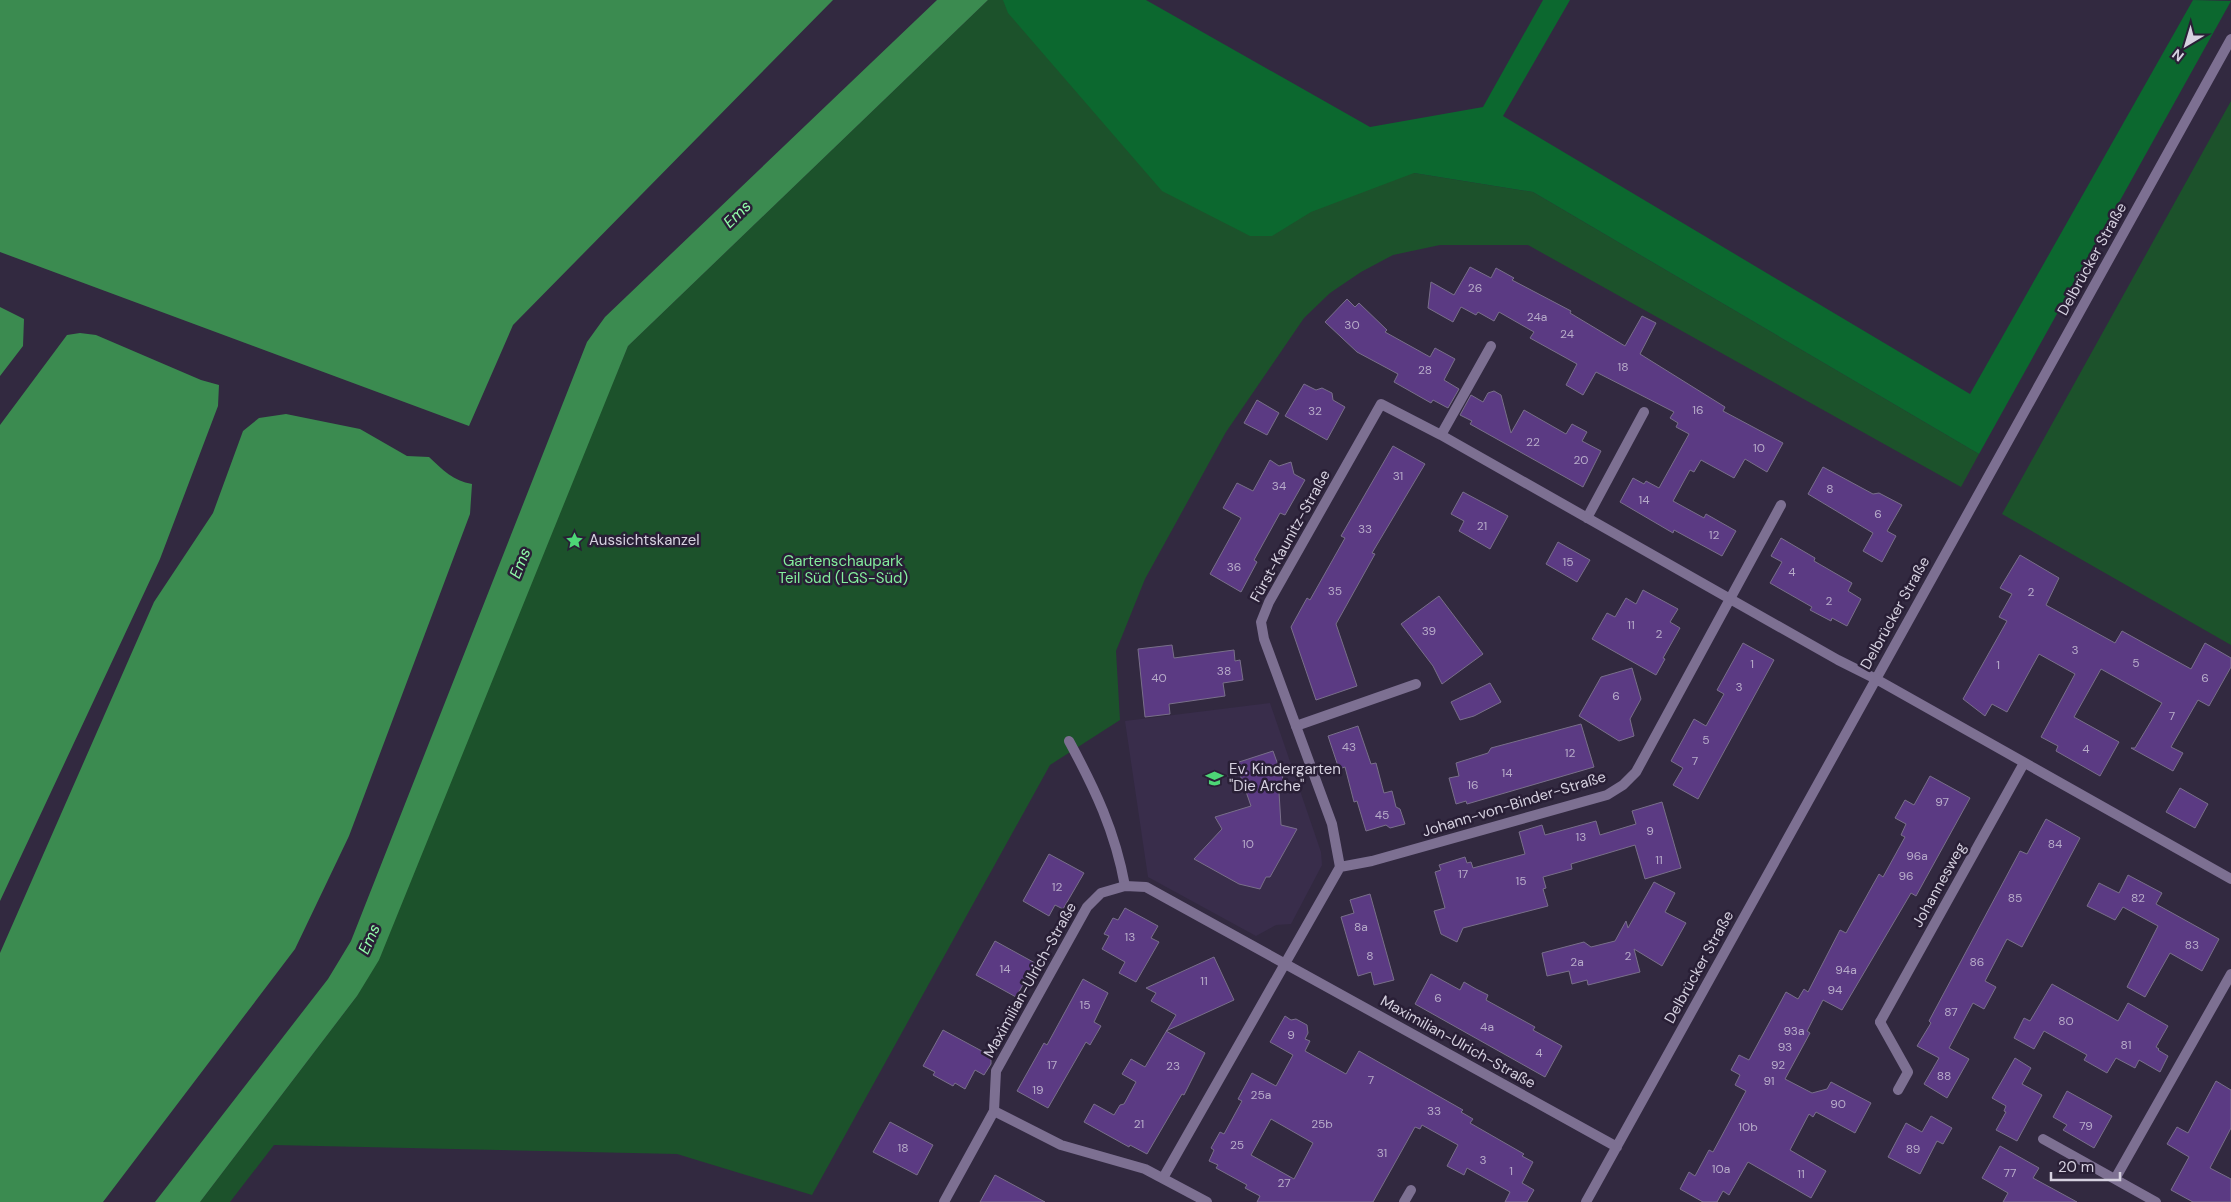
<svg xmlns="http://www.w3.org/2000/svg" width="2231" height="1202" font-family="'DM Sans',sans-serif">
<rect width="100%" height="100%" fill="#322940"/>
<path fill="#392d4b" d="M1270 703 1321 852 1322 865 1291 924 1276 925 1256 936 1148 877 1125 721Z"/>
<path fill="#1c522b" d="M988 0H1097L1414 173 1533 192 1979 454 1961 487 1528 245H1440L1393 255 1361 272 1330 293 1304 318 1226 432 1145 579 1116 651 1120 720 1050 765 812 1195 677 1154 274 1145 230 1202H200L357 996 628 346Z
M2231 101V645L2002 514Z"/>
<path fill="#0c682f" d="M1003 0H1146L1370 127 1483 107 1543 0H1570L1503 116 1970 394 2193 0 2231 1 1979 454 1533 192 1414 173 1311 212 1272 236H1250L1162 191 1008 13Z"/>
<path fill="#3b8b50" d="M0 0H833L513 325 469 426 0 252Z
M937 0H988L628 346 379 960 357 996 200 1202H155L328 979 351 941 587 342 605 317Z
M0 307 24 319 23 346 0 376Z
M80 333 96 335 201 380 219 385 218 406 160 559 0 901V425L67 335Z
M286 414 360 429 407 456 429 457C443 470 453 481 472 484L470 514 349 836 295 949 103 1202H0V953L154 602 213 513 243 431 259 418Z"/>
<path fill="#5b3a83" stroke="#796f8a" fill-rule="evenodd" d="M1470 267 1491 278 1496 268 1514 278 1512 280 1571 311 1570 313 1625 346 1642 316 1656 323 1640 354 1725 407 1723 411 1783 443 1767 472 1745 459 1734 478 1701 460 1694 472 1690 470 1673 501 1704 518 1706 514 1736 531 1722 556 1674 530 1673 533 1620 502 1633 478 1644 484 1646 481 1659 488 1689 434 1676 427 1678 423 1670 418 1674 412 1596 372 1583 395 1566 385 1577 364 1530 338 1534 332 1499 312 1494 321 1478 312 1476 315 1461 307 1453 322 1428 308 1431 282 1454 295Z
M1347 299 1355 307 1359 303 1387 330 1385 332 1430 357 1435 348 1455 359 1444 380 1459 389 1448 408 1433 400 1431 403 1394 382 1398 374 1357 352 1325 322Z
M1304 384 1316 390 1322 388 1332 393 1333 400 1345 407 1327 440 1285 416Z
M1494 391 1501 395 1511 433 1524 410 1566 434 1572 424 1587 432 1582 441 1601 451 1583 487 1470 424 1472 421 1460 415 1471 395 1483 402 1488 393Z
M1257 400 1279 413 1267 435 1244 423Z
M1393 446 1425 464 1372 553 1375 554 1336 624 1357 686 1316 700 1291 627 1307 598 1310 600 1345 538 1341 536Z
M1270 460 1279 466 1291 462 1294 474 1305 480 1285 515 1280 513 1254 560 1257 562 1241 592 1210 574 1241 518 1223 508 1237 483 1253 491Z
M1823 467 1873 494 1879 493 1902 505 1887 531 1896 536 1882 562 1863 551 1873 533 1808 494Z
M1463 492 1508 516 1490 549 1459 531 1464 521 1451 514Z
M1781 538 1815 558 1814 561 1852 583 1848 591 1861 599 1847 626 1832 618 1831 621 1810 610 1812 607 1770 583 1782 562 1771 556Z
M1558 542 1590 560 1577 582 1546 564Z
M2020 555 2059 578 2046 605 2115 643 2122 631 2191 669 2205 643 2231 658V667L2209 706 2198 700 2171 747 2183 753 2173 771 2131 748H2135L2162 703 2101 669 2074 717 2119 742 2100 776 2056 751 2058 746 2041 737 2075 674 2039 654 2007 712 1992 704 1985 716 1963 699 2007 621 1999 617 2012 594 2000 588Z
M1643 590 1678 609 1670 622 1680 628 1663 658 1665 659 1656 675 1592 639 1607 613 1615 617 1626 598 1636 604Z
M1439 596 1483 654 1442 684 1433 666 1401 624Z
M1743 643 1774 660 1698 799 1673 785 1683 768 1671 761 1694 719 1706 726 1724 694 1717 690Z
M1172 645 1174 658 1234 650 1235 661 1240 660 1243 680 1223 683 1225 696 1169 704 1170 714 1145 717 1138 649Z
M1632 668 1641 699 1630 719 1634 736 1619 741 1579 716 1601 677Z
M1490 683 1501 702 1474 716 1460 720 1451 702Z
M1581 724 1594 767 1467 804 1466 801 1456 804 1449 778 1459 776 1456 763 1488 753 1491 748Z
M1358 726 1371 764 1376 763 1384 793 1392 791 1396 807 1400 809 1405 824 1390 828 1386 825 1366 831 1357 801 1354 802 1345 767 1339 769 1328 736Z
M1273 751 1287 790 1279 792 1281 825 1297 829 1270 877H1266L1260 889 1239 884 1194 859 1222 829 1215 817 1251 806 1236 763Z
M1930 776 1970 798 1916 896 1911 893 1842 1010 1823 1000 1807 1031 1810 1033 1785 1079 1812 1093 1827 1089 1831 1082 1871 1103 1855 1133 1816 1112 1813 1117 1809 1114 1790 1150 1826 1171 1811 1198 1748 1162 1729 1195 1723 1191 1717 1202H1703L1680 1189 1689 1172 1695 1176 1709 1150 1713 1152 1746 1091 1735 1085 1740 1075 1731 1070 1739 1055 1749 1060 1786 992 1798 999 1804 989 1808 992 1840 930 1846 933 1879 874 1883 877 1905 837 1901 835 1906 824 1895 818 1905 800 1914 805Z
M2180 788 2208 804 2195 828 2166 812Z
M1662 802 1681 868 1645 879 1635 845 1571 864 1572 869 1543 877 1546 888 1543 889 1548 906 1463 928 1457 942 1441 934 1434 911 1445 908 1435 872 1441 870 1439 865 1465 857 1467 863 1471 862 1473 868 1525 854 1519 832 1542 825 1545 835 1596 821 1600 835 1636 824 1632 811Z
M2046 819 2080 838 2022 947 2007 939 1985 981 1996 987 1984 1009 1973 1003 1949 1048 1969 1059 1947 1098 1924 1084 1939 1058 1917 1046 1931 1023 1929 1021 2020 851 2027 854Z
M1049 854 1084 873 1063 909 1055 905 1049 916 1023 901Z
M2128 875 2162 893 2156 904 2219 939 2202 971 2170 953 2145 997 2127 987 2158 926 2123 907 2115 920 2087 906 2099 883 2119 893Z
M1654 882 1675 893 1665 912 1686 923 1662 966 1634 949 1640 972 1588 985 1587 980 1572 984 1569 971 1547 976 1542 953 1584 942 1591 947 1615 941 1626 921 1628 928Z
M1370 894 1394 980 1374 985 1371 972 1358 976 1341 917 1354 913 1350 900Z
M1125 908 1158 926 1151 938 1159 942 1136 982 1119 973 1125 962 1102 949 1109 936 1104 934 1113 918 1118 920Z
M995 941 1035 963 1016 997 976 975Z
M1214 957 1234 1000 1166 1031 1205 1053 1184 1095 1182 1094 1147 1154 1130 1145 1129 1147 1084 1122 1094 1104 1114 1115 1120 1105 1124 1104 1136 1082 1122 1074 1131 1059 1145 1067 1176 1015 1151 1001 1156 993 1146 988Z
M1431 974 1460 990 1464 982 1476 989 1488 995 1486 1000 1535 1027 1533 1030 1562 1046 1545 1077 1415 1004Z
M1083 979 1108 993 1094 1022 1101 1026 1090 1045 1086 1042 1048 1108 1017 1091 1044 1043 1047 1045Z
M2052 984 2118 1021 2128 1003 2168 1026 2156 1047 2159 1049 2158 1050 2168 1056 2160 1072 2139 1060 2135 1068 2116 1058 2107 1073 2084 1060 2087 1055 2044 1031 2034 1049 2014 1038 2024 1018 2030 1021Z
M1285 1016 1291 1020 1296 1019 1307 1025 1308 1033 1305 1039 1310 1041 1305 1051 1346 1074 1359 1051 1463 1110 1461 1112 1473 1119 1470 1123 1524 1154 1522 1156 1533 1162 1522 1183 1534 1190 1527 1202H1505L1510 1192 1467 1168 1464 1175 1447 1166 1458 1145 1422 1125 1420 1129 1415 1127 1373 1202H1257L1260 1196 1245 1188 1247 1185 1216 1168 1218 1165 1209 1161 1214 1150 1211 1148 1220 1132 1224 1134 1242 1101 1238 1099 1252 1073 1276 1086 1293 1055 1270 1042ZM1271 1119 1313 1143 1294 1179 1251 1155Z
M943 1030 991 1056V1064L984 1075 975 1070 965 1089 955 1083 953 1086 933 1075 935 1072 923 1066Z
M2015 1058 2031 1068 2022 1084 2042 1095 2017 1141 1996 1130 2006 1112 2004 1111 2006 1106 1992 1098Z
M2216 1081 2231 1090V1128L2210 1168 2231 1179V1202H2193L2171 1190 2189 1157 2167 1144 2177 1127 2188 1133Z
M2067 1091 2112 1116 2094 1148 2063 1130 2067 1125 2053 1117Z
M1931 1116 1952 1128 1943 1144 1937 1141 1920 1174 1888 1157 1906 1123 1922 1132Z
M890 1122 933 1145 917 1175 873 1152Z
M2000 1146 2039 1168 2033 1178 2077 1202H2003L2008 1193 1982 1178Z
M995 1175 1045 1202H980Z"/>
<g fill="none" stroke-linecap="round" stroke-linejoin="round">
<path stroke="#7d7092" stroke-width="10" d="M1296 726 1416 684
M1069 741C1095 789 1115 831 1125 886
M1880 1022 1908 1072 1898 1090"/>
<path stroke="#7d7092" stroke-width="10" d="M1441 435 1491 346
M1587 518 1644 412
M1340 867 1332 824 1264 639 1261 622 1269 602 1381 404 1441 435 1838 660 1876 679 2231 879
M1880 1022 2024 763
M994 1111 1061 1145 1145 1169 1207 1202
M2043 1139 2156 1202
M1163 1178 1340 867 1372 861 1607 795 1623 785 1636 772 1781 505
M2115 1179 2231 974
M944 1202 994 1111 996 1071 1087 907 1101 893 1125 886 1146 887 1617 1147
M1404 1202 1411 1190
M1586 1202 2231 39"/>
</g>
<defs>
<symbol id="sight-bare" viewBox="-9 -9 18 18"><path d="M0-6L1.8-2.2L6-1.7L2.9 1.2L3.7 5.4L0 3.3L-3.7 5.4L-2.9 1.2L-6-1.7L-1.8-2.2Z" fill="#4dd676" stroke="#291f36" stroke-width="2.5" paint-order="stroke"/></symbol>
<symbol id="school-bare" viewBox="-9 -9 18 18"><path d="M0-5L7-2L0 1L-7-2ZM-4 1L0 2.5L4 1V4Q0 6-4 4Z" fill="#4dd676" stroke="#291f36" stroke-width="2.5" paint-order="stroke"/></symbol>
</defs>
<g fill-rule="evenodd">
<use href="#sight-bare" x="562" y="528" width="25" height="25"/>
<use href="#school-bare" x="1202" y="766" width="25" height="25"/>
</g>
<g text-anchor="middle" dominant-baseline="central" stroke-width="5" stroke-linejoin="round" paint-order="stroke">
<g font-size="12" fill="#b7abc9">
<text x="1475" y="288">26</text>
<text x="1537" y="317">24a</text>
<text x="1352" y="325">30</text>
<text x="1567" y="334">24</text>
<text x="1623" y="367">18</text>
<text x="1425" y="370">28</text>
<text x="1698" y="410">16</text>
<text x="1315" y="411">32</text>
<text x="1533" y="442">22</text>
<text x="1759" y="448">10</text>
<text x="1581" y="460">20</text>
<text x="1398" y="476">31</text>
<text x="1279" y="486">34</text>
<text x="1830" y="489">8</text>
<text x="1644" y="500">14</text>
<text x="1878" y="514">6</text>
<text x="1482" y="526">21</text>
<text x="1365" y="529">33</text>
<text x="1714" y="535">12</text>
<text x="1568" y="562">15</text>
<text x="1234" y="567">36</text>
<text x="1792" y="572">4</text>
<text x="1335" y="591">35</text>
<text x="2031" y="592">2</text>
<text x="1829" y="601">2</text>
<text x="1631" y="625">11</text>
<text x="1429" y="631">39</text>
<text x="1659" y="634">2</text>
<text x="2075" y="650">3</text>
<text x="2136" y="663">5</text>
<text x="1752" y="664">1</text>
<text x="1998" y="665">1</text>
<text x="1224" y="671">38</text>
<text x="1159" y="678">40</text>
<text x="2205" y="678">6</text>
<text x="1739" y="687">3</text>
<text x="1616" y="696">6</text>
<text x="2172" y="716">7</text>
<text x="1706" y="740">5</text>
<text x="1349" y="747">43</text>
<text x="2086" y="749">4</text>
<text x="1570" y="753">12</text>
<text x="1695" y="761">7</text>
<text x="1507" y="773">14</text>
<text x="1473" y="785">16</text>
<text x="1942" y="802">97</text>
<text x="1382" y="815">45</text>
<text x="1650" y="831">9</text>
<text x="1581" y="837">13</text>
<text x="1248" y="844">10</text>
<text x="2055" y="844">84</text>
<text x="1917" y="856">96a</text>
<text x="1659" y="860">11</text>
<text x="1463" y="874">17</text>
<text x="1906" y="876">96</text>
<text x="1521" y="881">15</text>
<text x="1057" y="887">12</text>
<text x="2015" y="898">85</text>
<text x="2138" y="898">82</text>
<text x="1361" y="927">8a</text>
<text x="1130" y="937">13</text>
<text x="2192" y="945">83</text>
<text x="1370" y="956">8</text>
<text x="1628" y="956">2</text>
<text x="1577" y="962">2a</text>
<text x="1977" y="962">86</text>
<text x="1005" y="969">14</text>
<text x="1846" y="970">94a</text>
<text x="1204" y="981">11</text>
<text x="1835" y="990">94</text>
<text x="1438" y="998">6</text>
<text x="1085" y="1005">15</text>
<text x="1951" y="1012">87</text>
<text x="2066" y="1021">80</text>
<text x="1487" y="1027">4a</text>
<text x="1794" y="1031">93a</text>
<text x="1291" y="1035">9</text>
<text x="2126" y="1045">81</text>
<text x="1785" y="1047">93</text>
<text x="1539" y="1053">4</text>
<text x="1052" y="1065">17</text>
<text x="1778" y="1065">92</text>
<text x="1173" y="1066">23</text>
<text x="1944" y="1076">88</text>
<text x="1371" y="1080">7</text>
<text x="1769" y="1081">91</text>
<text x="1038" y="1090">19</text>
<text x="1261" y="1095">25a</text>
<text x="1838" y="1104">90</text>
<text x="1434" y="1111">33</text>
<text x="1139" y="1124">21</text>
<text x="1322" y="1124">25b</text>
<text x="2086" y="1126">79</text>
<text x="1748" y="1127">10b</text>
<text x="1237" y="1145">25</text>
<text x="903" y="1148">18</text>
<text x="1913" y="1149">89</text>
<text x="1382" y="1153">31</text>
<text x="1483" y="1160">3</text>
<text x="1721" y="1169">10a</text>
<text x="1511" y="1171">1</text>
<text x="2010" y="1173">77</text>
<text x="1801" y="1174">11</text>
<text x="1284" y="1183">27</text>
</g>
<g font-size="15" fill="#d6d1e0" stroke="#291f36">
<text transform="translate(2092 259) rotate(-61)">Delbrücker Straße</text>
<text transform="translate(1290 536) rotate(-61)">Fürst-Kaunitz-Straße</text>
<text transform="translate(1895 613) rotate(-61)">Delbrücker Straße</text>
<text transform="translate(1514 804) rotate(-17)">Johann-von-Binder-Straße</text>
<text transform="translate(1939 885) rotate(-61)">Johannesweg</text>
<text transform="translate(1699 967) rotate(-61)">Delbrücker Straße</text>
<text transform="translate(1030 980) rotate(-61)">Maximilian-Ulrich-Straße</text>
<text transform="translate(1458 1042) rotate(29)">Maximilian-Ulrich-Straße</text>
</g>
<g font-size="15" fill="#d6d1e0" stroke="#291f36" text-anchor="start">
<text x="589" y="540">Aussichtskanzel</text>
<text x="1229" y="769">Ev. Kindergarten<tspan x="1229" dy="17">"Die Arche"</tspan></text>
</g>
<g font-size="15" fill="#84ee9d" stroke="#291f36">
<text x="843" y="561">Gartenschaupark<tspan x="843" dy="17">Teil Süd (LGS-Süd)</tspan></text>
</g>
<g font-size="16" font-style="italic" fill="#91fca9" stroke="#291f36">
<text transform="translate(737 214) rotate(-44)">Ems</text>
<text transform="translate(520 563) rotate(-68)">Ems</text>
<text transform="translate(369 939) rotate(-66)">Ems</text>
</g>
</g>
<g transform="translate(2186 45) rotate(218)" stroke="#291f36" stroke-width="4" paint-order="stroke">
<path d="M0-4L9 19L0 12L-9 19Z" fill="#d6d1e0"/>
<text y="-8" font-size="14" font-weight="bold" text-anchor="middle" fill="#d6d1e0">N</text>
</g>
<path d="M2051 1172v8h69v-8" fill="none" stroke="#d6d1e0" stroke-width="2.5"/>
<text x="2058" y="1172" font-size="15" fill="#d6d1e0" stroke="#291f36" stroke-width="4" paint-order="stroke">20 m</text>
</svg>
